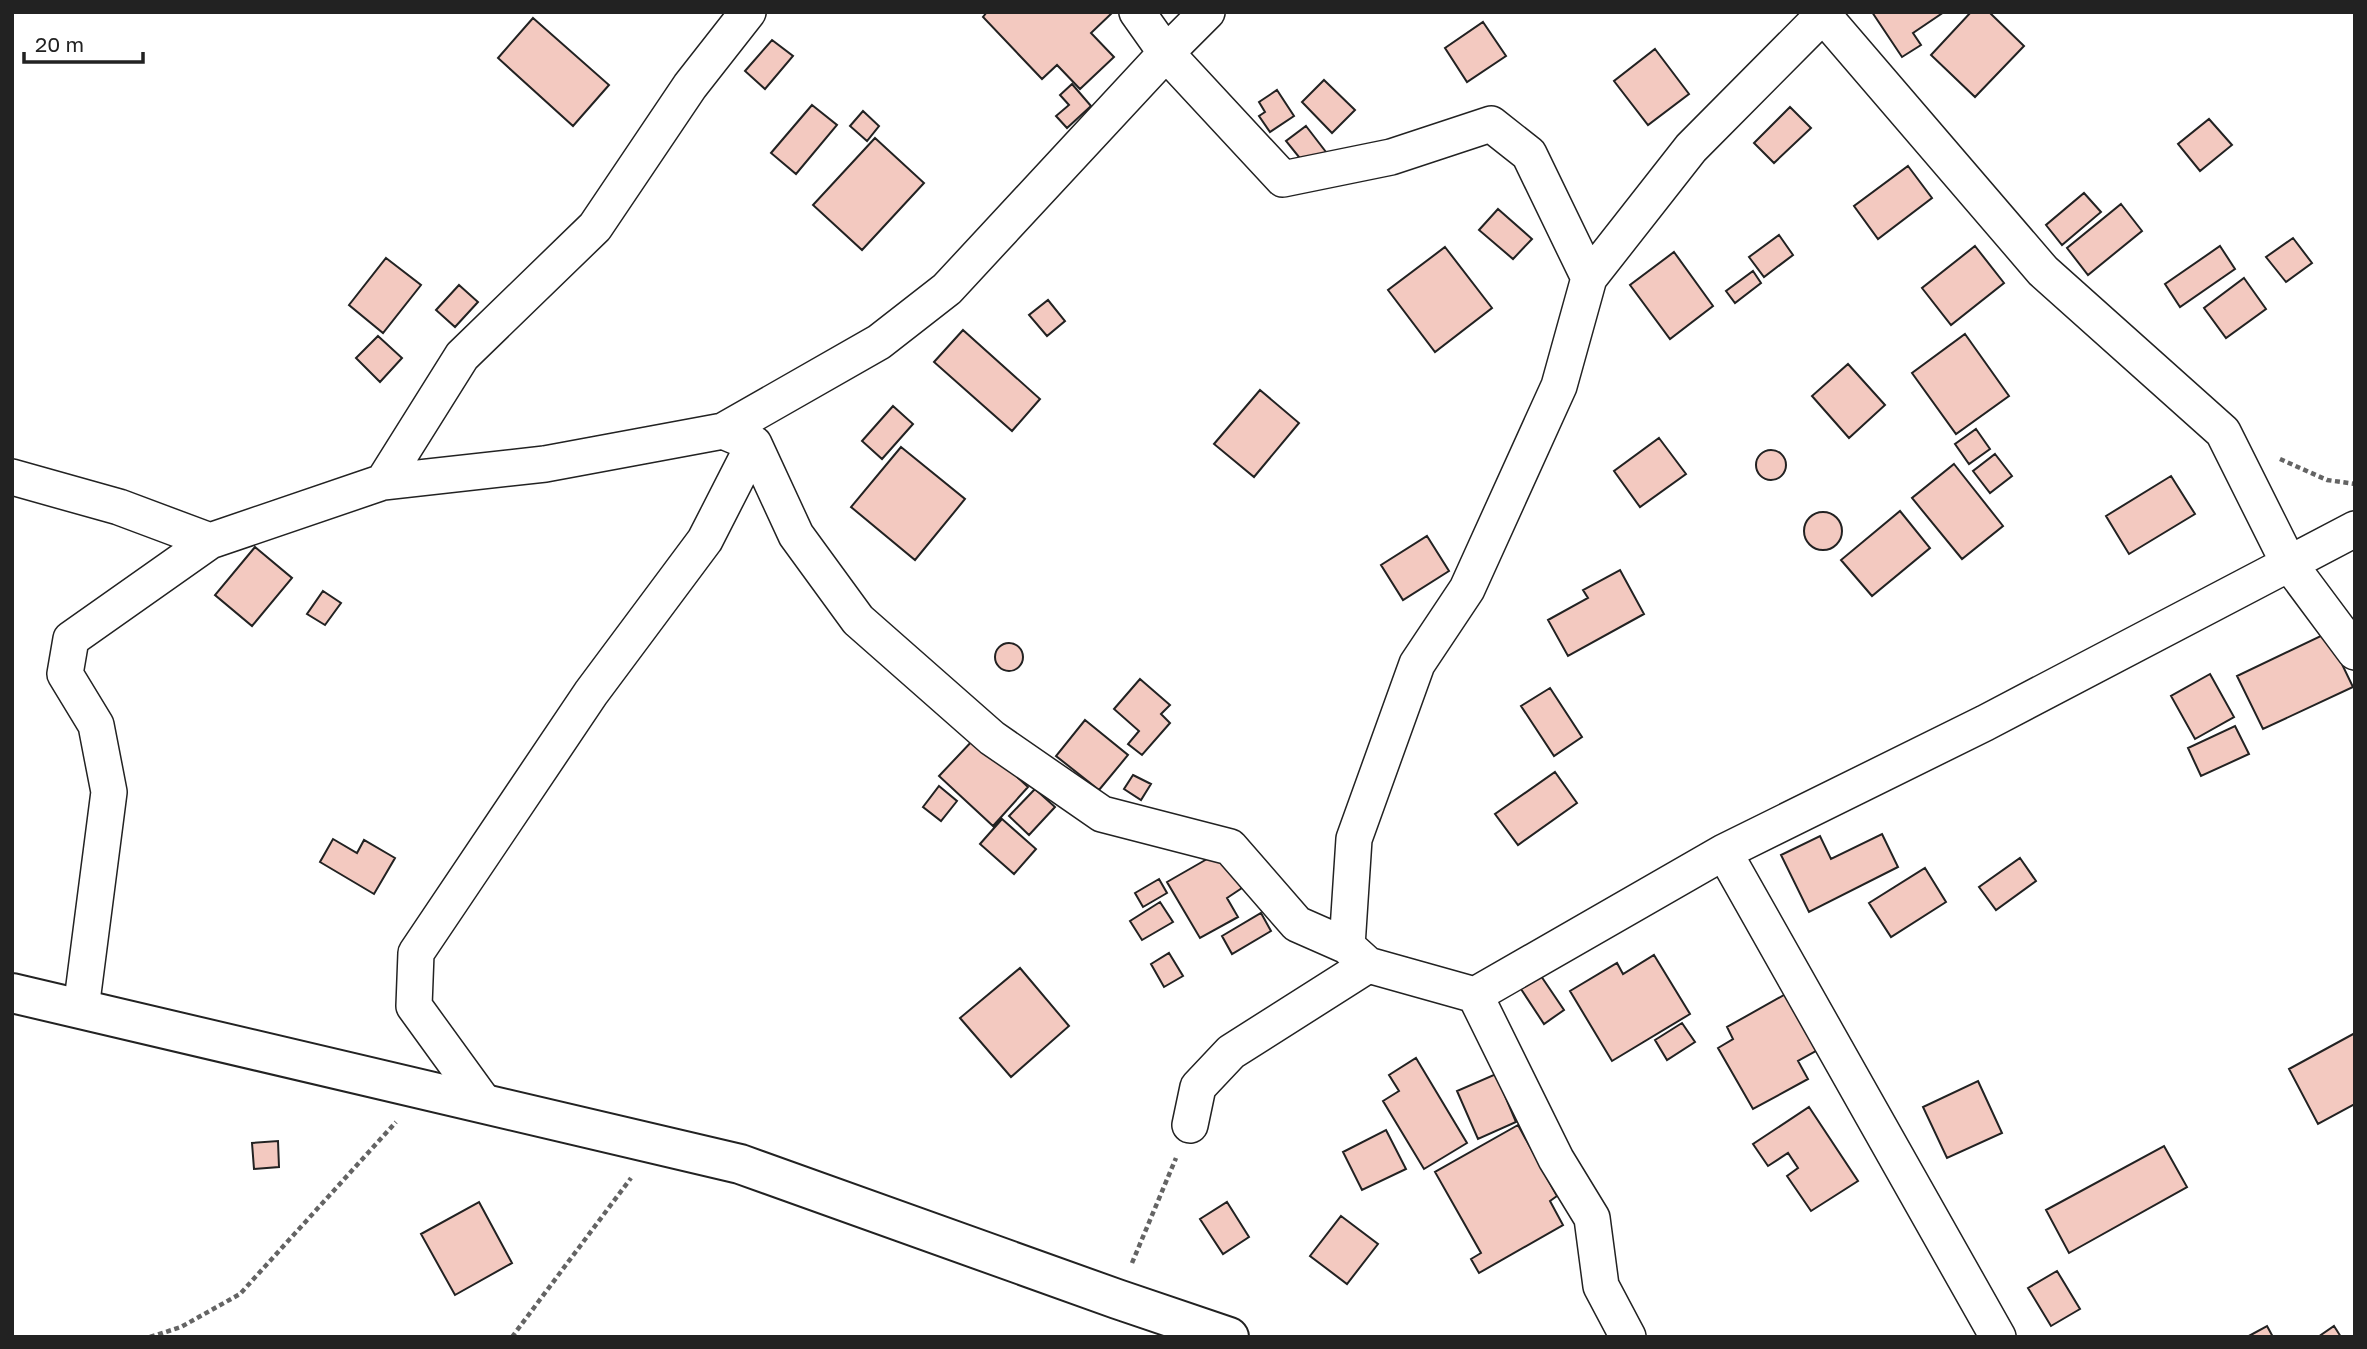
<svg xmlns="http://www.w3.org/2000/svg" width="2367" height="1349" font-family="'Golos Text',sans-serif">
<rect width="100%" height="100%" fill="#fff"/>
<path fill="#f3c9c0" stroke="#222" stroke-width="2" d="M987 12H1113L1091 33 1114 57 1080 89 1057 65 1042 79 983 17Z
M1872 12H1944L1913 33 1921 45 1902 57Z
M1971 12H1989L2024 46 1975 97 1931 55Z
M533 18 609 85 573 126 498 58Z
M1483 22 1506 56 1467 82 1445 48Z
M772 40 793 56 765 89 745 71Z
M1655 49 1689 94 1648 125 1614 81Z
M1324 80 1355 110 1332 133 1302 102Z
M1072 84 1091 106 1067 128 1056 116 1069 105 1060 95Z
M1277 90 1294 116 1270 132 1259 116 1265 112 1259 102Z
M812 105 837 125 796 174 771 153Z
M1790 107 1811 128 1774 163 1754 143Z
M863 111 879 126 867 141 850 126Z
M2209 119 2232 145 2200 171 2178 144Z
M1306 126 1326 152 1307 167 1286 141Z
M875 138 924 183 862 250 813 205Z
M1908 166 1932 198 1878 239 1854 206Z
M2084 193 2101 212 2062 245 2046 225Z
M2121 204 2142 231 2088 275 2067 248Z
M1498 209 1532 239 1513 259 1479 230Z
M1779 235 1793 255 1764 277 1749 257Z
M2293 238 2312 263 2286 282 2266 257Z
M1975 246 2004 283 1951 325 1922 288Z
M2220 246 2235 269 2180 307 2165 284Z
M1445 247 1492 308 1435 352 1388 290Z
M1674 252 1713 306 1670 339 1630 285Z
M386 258 421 285 383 333 349 305Z
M1753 271 1761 283 1735 303 1726 291Z
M2244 278 2266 309 2226 338 2204 308Z
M459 285 478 302 455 327 436 310Z
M1048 300 1065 321 1047 336 1029 315Z
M963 330 1040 399 1012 431 934 362Z
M1965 334 2009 396 1956 434 1912 373Z
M378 336 402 358 380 382 356 358Z
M1848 364 1885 405 1849 438 1812 396Z
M1260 390 1299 423 1254 477 1214 444Z
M893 406 913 424 882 459 862 441Z
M1976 429 1990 449 1969 464 1955 444Z
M1659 438 1686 474 1640 507 1614 471Z
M901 447 965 499 915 560 851 507Z
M1756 465a15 15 0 1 1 30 0a15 15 0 1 1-30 0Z
M1995 454 2012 476 1990 493 1973 471Z
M1954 464 2003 526 1962 559 1912 498Z
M2171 476 2195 514 2129 554 2106 516Z
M1900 511 1930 548 1872 596 1841 560Z
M1804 531a19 19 0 1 1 38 0a19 19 0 1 1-38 0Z
M1427 536 1449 571 1403 600 1381 565Z
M255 547 292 578 252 626 215 595Z
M1620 570 1644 614 1568 656 1548 620 1588 598 1583 590Z
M323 591 341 603 325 625 307 614Z
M2327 633 2353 687 2263 729 2237 676Z
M995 657a14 14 0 1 1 28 0a14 14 0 1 1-28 0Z
M2210 674 2234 717 2195 739 2171 696Z
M1140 679 1170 705 1161 714 1170 723 1142 755 1128 744 1139 731 1114 709Z
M1550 688 1582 737 1554 756 1521 706Z
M1085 720 1128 755 1099 790 1056 756Z
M2235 726 2249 754 2201 776 2188 748Z
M975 738 1028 787 993 826 939 776Z
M1555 772 1577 803 1518 845 1495 814Z
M1133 775 1151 784 1141 800 1124 789Z
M939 786 957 801 941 821 923 807Z
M1035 789 1055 807 1029 835 1009 816Z
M1002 819 1036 849 1014 874 980 844Z
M1882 834 1898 867 1809 912 1781 855 1820 836 1831 859Z
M333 839 357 853 364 840 395 858 374 894 320 862Z
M1221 851 1242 888 1227 898 1238 917 1200 938 1167 882Z
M2020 858 2036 881 1996 910 1979 887Z
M1925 868 1946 902 1891 937 1869 903Z
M1159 879 1167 893 1143 907 1135 893Z
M1160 902 1173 922 1142 940 1130 921Z
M1261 913 1271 931 1232 954 1222 936Z
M1169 953 1183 976 1164 987 1151 964Z
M1654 955 1690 1014 1612 1061 1570 991 1617 963 1623 974Z
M1020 968 1069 1026 1011 1077 960 1018Z
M1541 976 1564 1010 1544 1024 1521 989Z
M1791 991 1823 1047 1798 1061 1808 1079 1753 1109 1718 1048 1733 1039 1727 1027Z
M1682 1023 1695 1042 1667 1060 1655 1040Z
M2355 1033V1104L2318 1124 2289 1069Z
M1416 1058 1467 1143 1424 1169 1383 1101 1399 1091 1389 1075Z
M1496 1074 1516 1122 1478 1139 1457 1091Z
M1978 1081 2002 1133 1947 1158 1923 1107Z
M1809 1107 1858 1181 1811 1211 1787 1176 1798 1168 1788 1153 1768 1166 1753 1144Z
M1518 1125 1557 1196 1550 1201 1563 1225 1479 1273 1471 1259 1481 1253 1435 1172Z
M1386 1130 1406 1169 1362 1190 1343 1152Z
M278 1141 279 1167 254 1169 252 1143Z
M2164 1146 2187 1187 2069 1253 2046 1210Z
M479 1202 512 1263 455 1295 421 1234Z
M1227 1202 1249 1237 1223 1254 1200 1219Z
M1341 1216 1378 1244 1347 1284 1310 1256Z
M2057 1271 2080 1309 2051 1326 2028 1288Z
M2267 1326 2273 1337H2247Z
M2334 1326 2341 1337H2318Z"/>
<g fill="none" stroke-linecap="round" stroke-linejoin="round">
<defs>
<path id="minor" d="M1137 12 1166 53 1283 179 1391 157 1491 124 1529 154 1589 278
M1824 16 2043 271 2223 432 2288 562 2355 652
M723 431 879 342 947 289 1166 53 1207 12
M12 477 119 507 210 541 383 482 545 464 723 431 754 444 796 535 858 620 992 738 1102 814 1230 847 1297 924 1347 946 1368 965
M383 482 462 356 595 227 690 86 748 12
M1724 852 1998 1337
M1347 946 1354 839 1417 664 1467 589 1559 386 1589 278 1691 148 1826 12
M1475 995 1556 1159 1592 1218 1601 1286 1628 1337
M81 1009 109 792 96 725 65 674 71 639 210 541
M485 1104 414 1006 416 953 591 693 705 540 754 444
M1190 1125 1198 1087 1231 1052 1368 965 1475 995 1724 852 1985 723 2355 529"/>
<path id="secondary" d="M12 993 740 1164 1117 1299 1229 1337"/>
</defs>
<use href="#minor" stroke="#222" stroke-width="38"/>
<use href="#secondary" stroke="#222" stroke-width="42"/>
<path stroke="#646464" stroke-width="4.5" stroke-dasharray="5 3.5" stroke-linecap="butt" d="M2280 459 2327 480 2355 484
M1132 1263 1176 1158
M150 1337 181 1327 240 1294 396 1122
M512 1337 631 1178"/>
<use href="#minor" stroke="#fff" stroke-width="35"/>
<use href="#secondary" stroke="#fff" stroke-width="38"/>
</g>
<rect width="2367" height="1349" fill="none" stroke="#222222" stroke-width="28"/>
<path d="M24 52v10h119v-10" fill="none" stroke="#222222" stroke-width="3.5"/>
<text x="35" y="52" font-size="21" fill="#222222" stroke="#ffffff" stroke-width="5" paint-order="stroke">20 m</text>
</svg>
